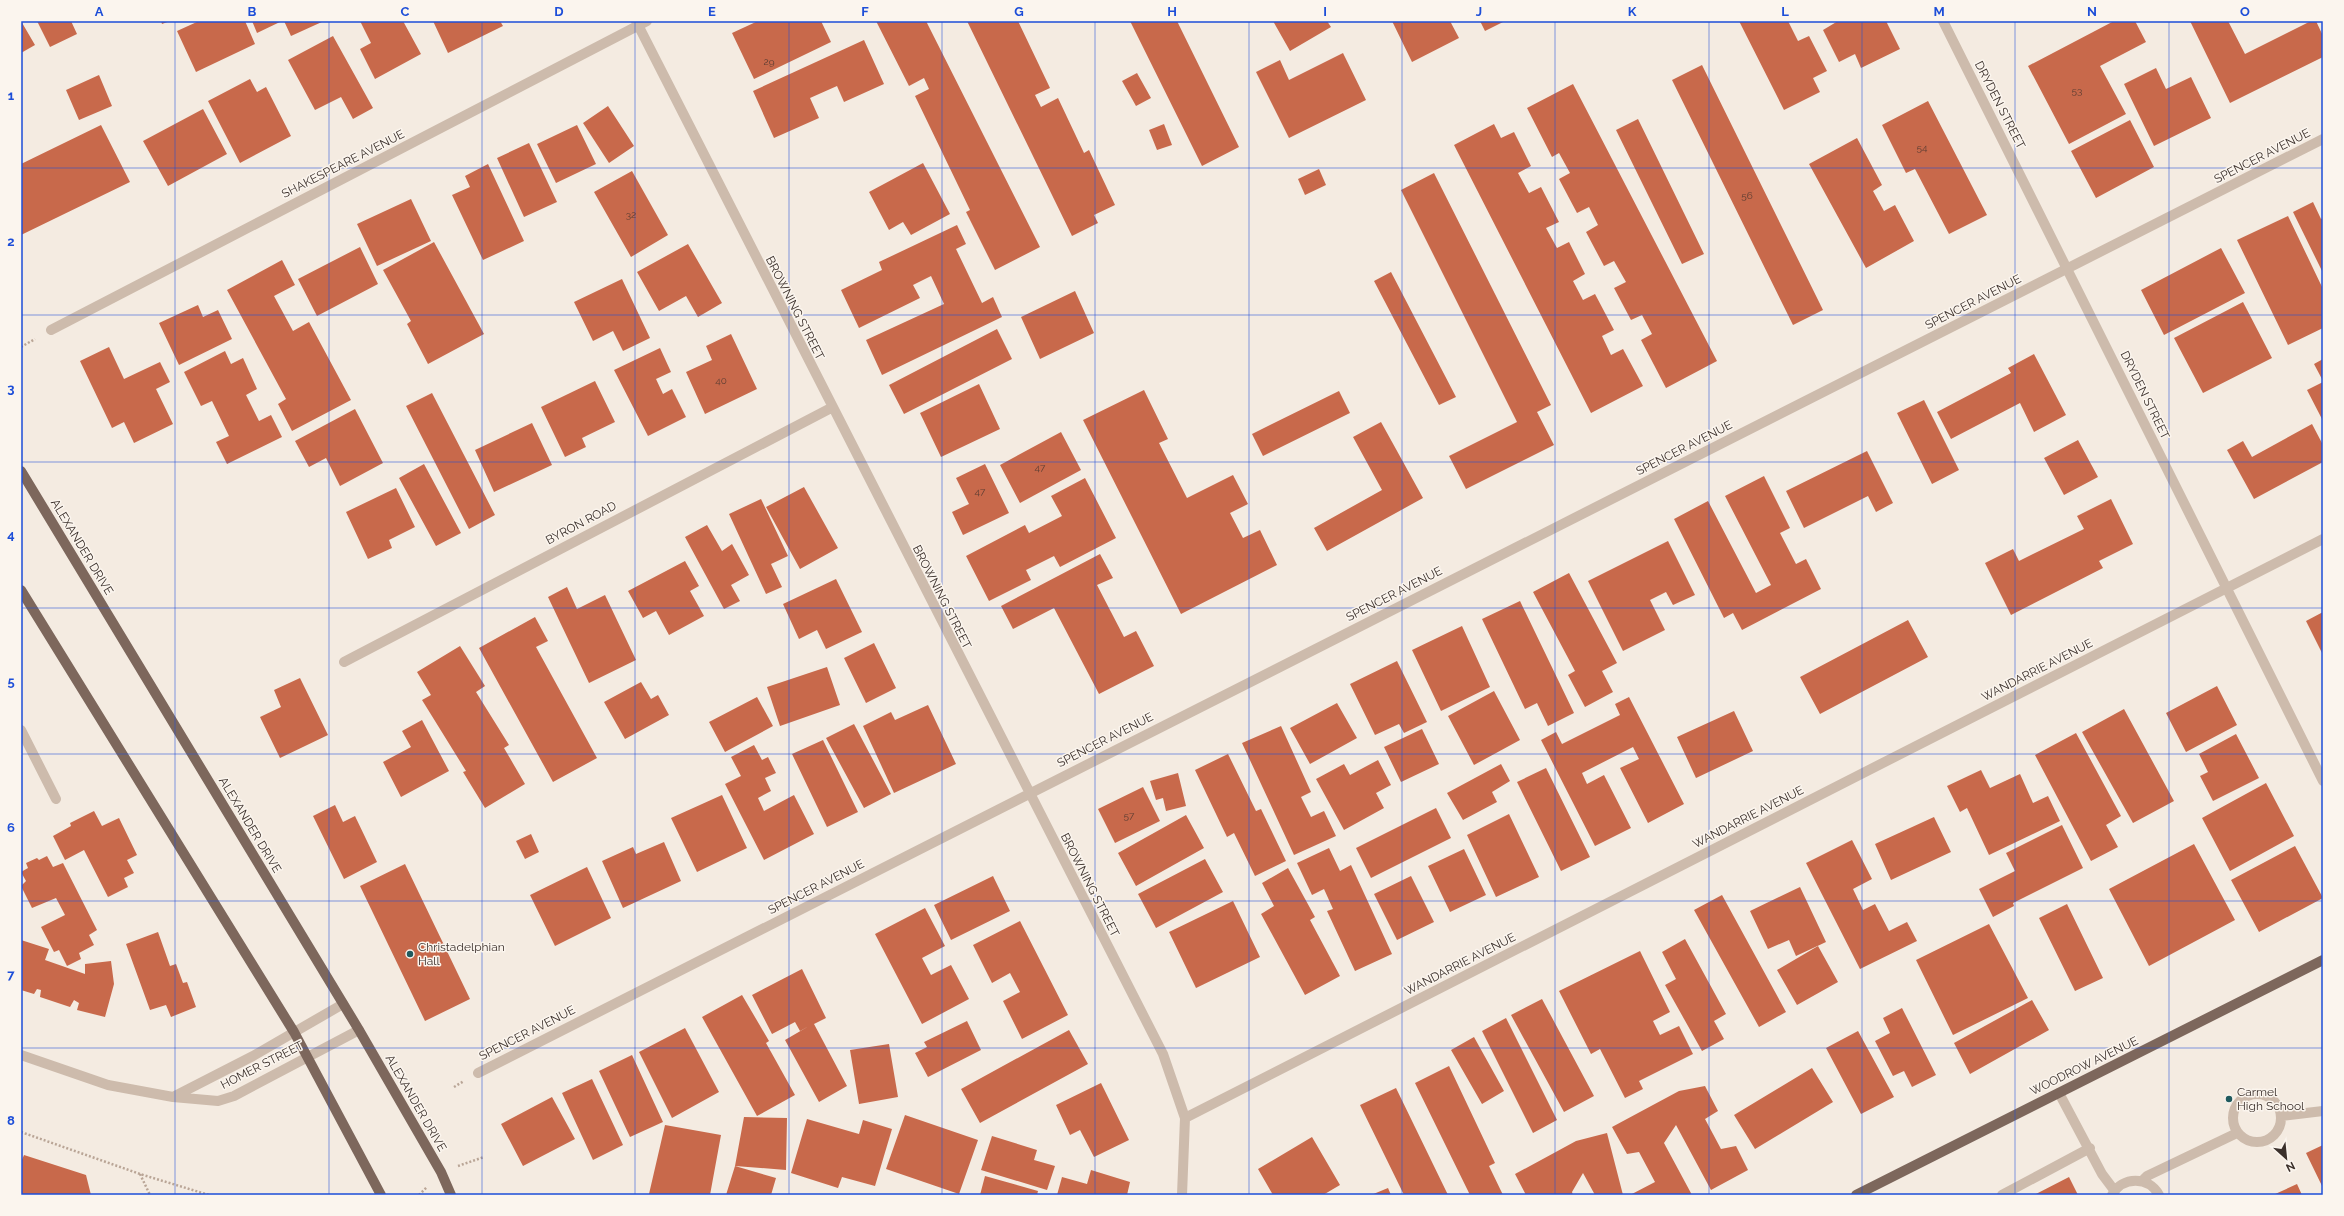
<svg xmlns="http://www.w3.org/2000/svg" width="2344" height="1216" font-family="Raleway,sans-serif">
<rect width="100%" height="100%" fill="#f4ebe1"/>
<path fill="#c8694b" d="M21 21 35 45 21 53Z
M37 21H71L77 34 50 47Z
M161 21H170L162 24Z
M199 21H245L255 44 196 72 177 31Z
M252 21H282L257 33Z
M284 21H324L291 36Z
M360 21H403L421 54 375 79 360 49 371 43Z
M433 21H500L503 26 448 53Z
M758 21H821L831 42 754 79 732 33Z
M876 21H926L1040 247 995 270 966 212 970 210 915 96 929 89 924 78 909 86Z
M967 21H1018L1050 88 1035 95 1041 107 1058 98 1084 153 1089 150 1115 205 1094 215 1098 223 1072 236Z
M1130 21H1177L1239 147 1202 166Z
M1273 21H1327L1331 27 1290 51Z
M1392 21H1450L1459 38 1412 62Z
M1480 21H1505L1485 31Z
M1739 21H1788L1798 41 1809 36 1827 71 1813 78 1820 92 1784 110Z
M1838 21H1886L1900 49 1861 68 1855 54 1839 62 1823 30Z
M2114 21H2135L2146 42 2100 66 2126 114 2069 144 2028 66Z
M2190 21H2228L2245 54 2311 21H2316L2323 36V57L2230 103Z
M333 36 373 108 353 119 341 97 315 110 288 60Z
M864 40 884 84 844 102 837 86 810 98 819 118 774 138 753 91Z
M1343 53 1366 100 1289 138 1256 72 1280 60 1289 80Z
M1702 65 1823 310 1793 325 1672 80Z
M2156 68 2166 89 2191 77 2211 118 2154 146 2124 84Z
M1137 73 1151 98 1136 106 1122 81Z
M99 75 112 106 79 120 66 90Z
M250 79 257 92 266 87 291 136 240 163 208 101Z
M1573 84 1717 361 1666 388 1641 340 1652 334 1642 315 1631 320 1614 288 1626 282 1614 261 1604 266 1586 232 1598 225 1589 207 1577 213 1559 179 1570 173 1559 153 1552 157 1527 108Z
M1928 101 1987 215 1949 234 1915 169 1906 173 1882 125Z
M608 106 634 146 609 163 583 123Z
M203 109 227 154 168 186 143 141Z
M1638 119 1704 254 1682 264 1616 130Z
M2130 120 2154 167 2096 198 2071 151Z
M1164 124 1172 145 1157 150 1149 130Z
M1494 124 1501 138 1514 132 1531 166 1518 173 1529 193 1541 187 1559 222 1546 228 1557 248 1569 242 1585 274 1573 281 1583 300 1595 294 1614 330 1602 336 1611 355 1623 349 1643 386 1591 413 1454 145Z
M101 125 130 182 21 235V164Z
M577 125 596 164 556 183 537 144Z
M1857 138 1882 185 1873 191 1884 211 1895 205 1914 241 1866 268 1809 164Z
M529 143 557 202 524 217 497 158Z
M923 163 950 214 911 235 903 222 889 230 869 192Z
M488 164 524 241 483 260 452 195 470 187 465 176Z
M1319 169 1326 185 1305 195 1298 179Z
M632 171 668 235 631 257 594 192Z
M1434 173 1551 405 1537 412 1554 445 1466 489 1449 456 1517 422 1401 190Z
M411 199 431 241 377 266 357 224Z
M2313 202 2321 219 2323 218V273L2293 212Z
M2288 216 2323 289V328L2288 345 2237 240Z
M957 225 966 244 956 249 982 303 993 297 1002 317 882 375 866 340 944 304 931 276 913 285 920 298 859 328 841 290 882 270 879 262Z
M434 242 484 334 428 364 407 324 411 321 383 270Z
M688 244 722 303 698 317 686 296 659 311 637 272Z
M360 247 378 284 317 316 298 279Z
M2221 248 2245 293 2164 335 2141 290Z
M282 260 295 285 274 296 293 331 309 322 351 400 292 431 278 404 286 399 227 290Z
M1391 272 1456 397 1439 405 1374 281Z
M622 279 650 338 623 351 613 331 593 341 574 302Z
M1075 291 1094 333 1040 359 1021 317Z
M2243 302 2272 358 2203 393 2174 338Z
M198 305 203 317 218 310 232 339 179 365 159 323Z
M997 329 1012 359 904 414 889 385Z
M731 334 757 389 705 414 686 372 712 360 706 346Z
M109 347 124 379 160 362 170 382 156 389 173 424 134 443 124 422 112 428 80 361Z
M660 348 671 372 656 379 663 394 672 389 686 417 648 436 614 370Z
M225 351 231 364 243 358 257 389 246 395 259 421 271 415 282 437 227 464 216 442 229 436 212 401 201 406 184 372Z
M2034 354 2066 415 2034 432 2020 403 1951 439 1937 412 2011 373 2008 368Z
M2323 359V381L2314 364Z
M595 381 615 422 582 438 586 447 565 457 541 407Z
M2323 382V421L2307 390Z
M979 384 1000 429 941 457 920 413Z
M1144 390 1168 439 1159 443 1187 498 1233 475 1248 504 1230 513 1243 538 1260 530 1277 565 1181 614 1083 420Z
M1339 391 1350 413 1263 456 1252 434Z
M432 393 495 515 469 529 406 406Z
M1924 400 1959 470 1932 484 1897 413Z
M355 409 383 463 340 486 326 458 309 467 295 441Z
M1381 422 1423 498 1327 551 1314 528 1382 490 1353 437Z
M532 423 552 465 494 492 475 450Z
M2312 424 2323 445V462L2254 499 2227 450 2243 441 2252 457Z
M1061 432 1081 470 1020 503 1000 465Z
M2078 440 2098 477 2064 495 2044 458Z
M1867 451 1893 503 1876 512 1868 496 1804 528 1786 491Z
M424 464 461 533 436 546 399 478Z
M985 464 1009 513 963 535 952 512 969 504 956 478Z
M1764 476 1790 528 1780 533 1796 564 1806 559 1821 589 1742 630 1733 613 1724 618 1674 519 1708 501 1756 593 1771 585 1725 496Z
M1085 478 1116 538 1060 567 1054 556 1026 570 1031 580 989 601 966 556 1025 525 1029 533 1062 516 1051 496Z
M804 487 838 548 800 569 766 507Z
M396 488 415 527 389 540 392 548 368 559 346 512Z
M761 499 788 556 771 564 782 587 766 594 729 514Z
M2111 499 2133 544 2099 561 2103 568 2011 615 1985 563 2013 549 2019 561 2084 529 2077 516Z
M707 525 722 551 732 544 749 575 731 585 740 601 724 609 685 537Z
M1668 541 1695 595 1673 605 1666 592 1650 600 1665 630 1623 651 1588 581Z
M1100 554 1113 578 1097 585 1124 637 1136 631 1154 666 1099 694 1054 608 1013 629 1001 606Z
M685 561 699 586 690 591 704 616 669 635 656 611 643 618 628 591Z
M1569 573 1617 663 1602 671 1613 692 1585 707 1568 675 1575 671 1533 592Z
M836 579 862 632 826 649 817 630 799 639 783 604Z
M567 587 577 609 605 595 636 660 589 683 548 597Z
M1520 601 1574 713 1548 726 1537 703 1525 709 1482 619Z
M2323 612V655L2306 621Z
M535 617 548 641 536 647 597 758 553 782 479 648Z
M1908 620 1928 657 1820 714 1800 677Z
M1462 626 1490 687 1441 711 1412 650Z
M874 643 896 688 866 703 844 658Z
M460 646 485 686 476 692 509 745 504 748 525 784 485 808 463 772 466 771 422 700 431 695 417 672Z
M1397 661 1427 722 1404 733 1399 724 1375 735 1350 684Z
M827 667 840 705 780 726 767 687Z
M300 678 328 735 280 758 260 717 281 707 274 690Z
M641 682 651 699 658 695 669 715 625 739 604 702Z
M2217 686 2237 725 2186 752 2166 713Z
M1494 691 1520 740 1474 765 1448 716Z
M757 697 773 726 725 752 709 722Z
M1629 697 1684 804 1648 823 1620 768 1639 759 1633 747 1582 773 1587 784 1604 775 1631 828 1595 846 1541 740 1556 732 1562 744 1620 715 1615 704Z
M1337 703 1357 738 1310 764 1290 728Z
M928 705 956 764 894 793 863 726 891 712 895 720Z
M2124 709 2174 801 2133 823 2082 732Z
M1734 711 1753 751 1696 778 1677 737Z
M422 720 449 771 401 797 383 762 411 747 402 731Z
M854 724 891 794 864 808 826 738Z
M1281 726 1311 792 1301 797 1311 817 1324 811 1336 836 1294 855 1242 743Z
M1422 729 1439 764 1401 782 1384 747Z
M2076 733 2121 816 2106 825 2118 847 2091 861 2035 755Z
M2236 734 2259 778 2213 801 2200 776 2208 772 2199 754Z
M823 740 858 812 827 827 792 754Z
M754 745 762 760 768 757 776 773 765 778 771 791 758 798 764 811 794 795 814 834 764 860 725 784 741 776 731 757Z
M1228 754 1256 811 1261 809 1286 861 1255 876 1234 833 1227 837 1195 770Z
M1378 760 1391 785 1376 793 1384 808 1344 830 1316 779 1344 764 1350 775Z
M1501 764 1510 781 1492 792 1497 802 1463 820 1447 793Z
M1546 768 1590 857 1561 871 1517 782Z
M1981 770 1990 788 2020 774 2033 803 2048 796 2060 821 1989 855 1967 808 1960 812 1947 786Z
M1178 773 1186 806 1166 811 1163 798 1156 800 1150 781Z
M2266 783 2294 836 2230 871 2202 818Z
M1143 787 1160 821 1115 843 1098 809Z
M722 795 747 848 697 872 671 818Z
M335 805 343 822 355 816 377 862 344 879 313 816Z
M1436 808 1451 838 1371 878 1356 848Z
M94 811 102 826 119 818 137 855 127 860 134 873 124 878 128 887 108 897 84 850 65 860 53 836 71 826 70 823Z
M1509 814 1539 877 1496 897 1467 835Z
M1186 815 1204 848 1136 886 1118 853Z
M1934 817 1951 852 1891 880 1875 844Z
M2062 825 2083 868 2013 903 2014 906 1993 917 1979 889 2015 871 2006 853Z
M531 834 539 852 525 859 516 841Z
M1852 840 1872 879 1853 889 1863 910 1875 904 1889 931 1907 922 1917 941 1860 969 1806 863Z
M664 842 681 881 623 908 602 861 633 847 636 854Z
M2194 844 2235 920 2149 966 2109 889Z
M2295 846 2323 898 2259 932 2231 880Z
M1329 848 1340 871 1351 865 1392 954 1355 971 1327 911 1333 909 1324 889 1312 895 1297 863Z
M1464 849 1486 895 1450 912 1428 866Z
M47 856 53 867 63 863 97 930 89 935 94 945 79 953 81 959 67 966 59 950 54 952 41 927 65 915 56 898 32 908 21 886 26 881 21 872 28 868 26 863 37 858 39 860Z
M1205 859 1223 892 1156 928 1138 894Z
M405 864 470 999 425 1021 360 886Z
M587 867 611 918 555 946 530 895Z
M1288 868 1315 917 1310 920 1340 976 1305 995 1261 914 1274 906 1262 883Z
M993 876 1010 911 951 940 934 905Z
M1411 876 1434 922 1397 940 1374 894Z
M1800 887 1826 942 1796 956 1789 940 1768 949 1750 911Z
M1722 895 1786 1012 1759 1027 1694 910Z
M1233 901 1260 957 1196 988 1169 932Z
M2067 904 2103 978 2075 991 2039 918Z
M925 908 945 946 922 958 931 975 951 965 969 999 922 1024 875 934Z
M1020 921 1068 1015 1022 1039 1003 1001 1020 992 1010 973 992 983 973 945Z
M1989 924 2028 998 1953 1035 1916 960Z
M158 932 170 966 176 964 183 983 187 982 196 1007 171 1017 166 1005 150 1010 126 944Z
M1685 939 1726 1014 1714 1021 1724 1039 1702 1051 1665 985 1676 979 1662 952Z
M21 940 49 949 45 960 85 974V964L111 961 114 984 105 1017 77 1010 79 1003 74 1000 70 1007 40 997 41 990 37 989 34 994 21 990Z
M1818 946 1838 982 1797 1005 1777 970Z
M1640 951 1670 1012 1653 1021 1660 1035 1679 1026 1693 1054 1639 1081 1643 1089 1625 1098 1600 1049 1591 1054 1559 991Z
M802 969 826 1018 814 1024 847 1086 819 1102 785 1040 809 1026 800 1031 795 1022 772 1034 752 995Z
M742 995 769 1041 766 1043 795 1095 757 1116 702 1017Z
M1542 999 1594 1096 1564 1112 1511 1015Z
M2032 1000 2049 1030 1970 1074 1954 1043Z
M1902 1008 1936 1075 1912 1087 1904 1071 1893 1076 1875 1041 1890 1033 1883 1018Z
M1506 1018 1557 1120 1533 1133 1482 1031Z
M967 1021 981 1050 928 1077 915 1053 927 1047 924 1042Z
M685 1028 719 1092 672 1118 639 1052Z
M1069 1030 1088 1064 980 1123 961 1089Z
M1858 1031 1894 1097 1861 1114 1826 1048Z
M1474 1037 1504 1091 1482 1104 1451 1050Z
M889 1044 898 1097 859 1104 850 1050Z
M632 1055 663 1122 630 1137 599 1071Z
M1449 1066 1495 1163 1489 1166 1503 1195H1470L1415 1083Z
M1812 1068 1833 1102 1755 1149 1734 1115Z
M592 1079 623 1145 593 1160 562 1093Z
M1101 1083 1129 1140 1094 1157 1080 1130 1070 1135 1056 1105Z
M1705 1086 1718 1111 1705 1119 1721 1149 1736 1146 1748 1170 1711 1190 1676 1125 1664 1143 1692 1195H1630L1655 1182 1639 1152 1627 1154 1612 1127 1679 1091Z
M1396 1088 1448 1195H1404L1360 1105Z
M552 1097 575 1139 523 1166 501 1124Z
M905 1115 978 1140 959 1194 886 1169Z
M744 1117 787 1118 786 1170 735 1166Z
M807 1119 859 1134 863 1120 892 1129 875 1186 842 1177 838 1188 791 1173Z
M665 1125 721 1135 710 1195 649 1194Z
M1607 1133 1623 1195H1595L1583 1173 1572 1192 1573 1195H1526L1515 1174 1576 1141Z
M992 1136 1037 1150 1034 1160 1055 1166 1047 1190 981 1170Z
M1312 1137 1340 1185 1323 1195H1273L1258 1169Z
M2323 1145V1188L2306 1153Z
M24 1155 86 1175 91 1195H21V1162Z
M735 1166 776 1178 771 1195H726Z
M1091 1170 1130 1182 1127 1195H1057L1062 1177 1087 1184Z
M985 1176 1038 1191 1037 1195H980Z
M2069 1177 2078 1195H2034Z
M2297 1184 2302 1195H2273Z
M1388 1188 1391 1195H1371Z"/>
<g fill="none" stroke-linecap="round" stroke-linejoin="round">
<path stroke="#b9a596" stroke-width="2.5" stroke-dasharray="2 2" stroke-linecap="butt" d="M21 347 35 339
M454 1087 464 1081
M21 1132 140 1174 209 1195
M458 1166 484 1157
M140 1174 150 1195
M419 1195 427 1187"/>
<path stroke="#cdbbac" stroke-width="10" d="M2059 1093 2102 1174 2114 1190
M2233 1118a24 24 0 1 1 48 0a24 24 0 1 1-48 0Z
M2281 1116 2323 1111
M2142 1181 2147 1176 2237 1133
M2002 1195 2090 1148
M2112 1195C2122 1176 2149 1176 2159 1195"/>
<path stroke="#cdbbac" stroke-width="10" d="M636 21 1163 1054 1185 1118 1182 1195
M1943 21 2323 781
M51 330 647 21
M344 662 831 408
M21 730 56 799
M478 1073 2323 139
M1185 1118 2323 539"/>
<path stroke="#cdbbac" stroke-width="10" d="M21 1055 108 1085 173 1097 218 1101 234 1096 359 1030
M173 1097 253 1056 343 1004"/>
<path stroke="#7d675c" stroke-width="10" d="M21 471 359 1030 441 1172 451 1195
M21 590 294 1032 381 1195
M1856 1195 2323 960"/>
</g>
<path fill="none" stroke="#1d4ed8" stroke-width="1" stroke-opacity="0.55" d="M175 21V1195M329 21V1195M482 21V1195M635 21V1195M789 21V1195M942 21V1195M1095 21V1195M1249 21V1195M1402 21V1195M1555 21V1195M1709 21V1195M1862 21V1195M2015 21V1195M2169 21V1195M21 168H2323M21 315H2323M21 462H2323M21 608H2323M21 754H2323M21 901H2323M21 1048H2323"/>
<g fill="#1f5a5e" stroke="#fbf5ee" stroke-width="1.5">
<circle cx="410" cy="954" r="4"/>
<circle cx="2229" cy="1099" r="4"/>
</g>
<g text-anchor="middle" dominant-baseline="central" stroke-width="3" stroke-linejoin="round" paint-order="stroke">
<g font-size="10" fill="#5e3e33">
<text x="769" y="61">29</text>
<text x="2077" y="90">53</text>
<text x="1922" y="147">54</text>
<text x="1747" y="195">56</text>
<text x="631" y="214">32</text>
<text x="721" y="380">40</text>
<text x="1040" y="467">47</text>
<text x="980" y="491">47</text>
<text x="1129" y="815">57</text>
</g>
<g font-size="12" fill="#3b302b" stroke="#fbf5ee">
<text transform="translate(2000 105) rotate(63)">DRYDEN STREET</text>
<text transform="translate(2262 156) rotate(-27)">SPENCER AVENUE</text>
<text transform="translate(343 164) rotate(-27)">SHAKESPEARE AVENUE</text>
<text transform="translate(1973 302) rotate(-27)">SPENCER AVENUE</text>
<text transform="translate(795 308) rotate(63)">BROWNING STREET</text>
<text transform="translate(2145 395) rotate(64)">DRYDEN STREET</text>
<text transform="translate(1684 448) rotate(-27)">SPENCER AVENUE</text>
<text transform="translate(581 523) rotate(-28)">BYRON ROAD</text>
<text transform="translate(82 547) rotate(59)">ALEXANDER DRIVE</text>
<text transform="translate(1394 594) rotate(-27)">SPENCER AVENUE</text>
<text transform="translate(942 597) rotate(63)">BROWNING STREET</text>
<text transform="translate(2037 670) rotate(-27)">WANDARRIE AVENUE</text>
<text transform="translate(1105 740) rotate(-27)">SPENCER AVENUE</text>
<text transform="translate(1748 817) rotate(-27)">WANDARRIE AVENUE</text>
<text transform="translate(250 825) rotate(59)">ALEXANDER DRIVE</text>
<text transform="translate(1090 885) rotate(63)">BROWNING STREET</text>
<text transform="translate(816 887) rotate(-27)">SPENCER AVENUE</text>
<text transform="translate(1460 964) rotate(-27)">WANDARRIE AVENUE</text>
<text transform="translate(527 1033) rotate(-27)">SPENCER AVENUE</text>
<text transform="translate(262 1065) rotate(-27)">HOMER STREET</text>
<text transform="translate(2084 1066) rotate(-26)">WOODROW AVENUE</text>
<text transform="translate(416 1103) rotate(60)">ALEXANDER DRIVE</text>
</g>
<g font-size="12" fill="#3b302b" stroke="#fbf5ee" text-anchor="start">
<text x="418" y="947">Christadelphian<tspan x="418" dy="14">Hall</tspan></text>
<text x="2237" y="1092">Carmel<tspan x="2237" dy="14">High School</tspan></text>
</g>
</g>
<rect width="2344" height="1216" fill="none" stroke="#fbf5ee" stroke-width="44"/>
<g transform="translate(2286 1158) rotate(153)" stroke="#fbf5ee" stroke-width="3" paint-order="stroke">
<path d="M0-3L7 15L0 10L-7 15Z" fill="#3b302b"/>
<text y="-6" font-size="11" font-weight="bold" text-anchor="middle" fill="#3b302b">N</text>
</g>
<rect x="22" y="22" width="2300" height="1172" fill="none" stroke="#1d4ed8" stroke-width="1.5"/>
<g font-size="13" text-anchor="middle" font-weight="bold" fill="#1d4ed8">
<text x="99" y="16">A</text>
<text x="252" y="16">B</text>
<text x="405" y="16">C</text>
<text x="559" y="16">D</text>
<text x="712" y="16">E</text>
<text x="865" y="16">F</text>
<text x="1019" y="16">G</text>
<text x="1172" y="16">H</text>
<text x="1325" y="16">I</text>
<text x="1479" y="16">J</text>
<text x="1632" y="16">K</text>
<text x="1785" y="16">L</text>
<text x="1939" y="16">M</text>
<text x="2092" y="16">N</text>
<text x="2245" y="16">O</text>
<text x="11" y="100">1</text>
<text x="11" y="246">2</text>
<text x="11" y="393">3</text>
<text x="11" y="539">4</text>
<text x="11" y="686">5</text>
<text x="11" y="832">6</text>
<text x="11" y="979">7</text>
<text x="11" y="1125">8</text>
</g>
</svg>
